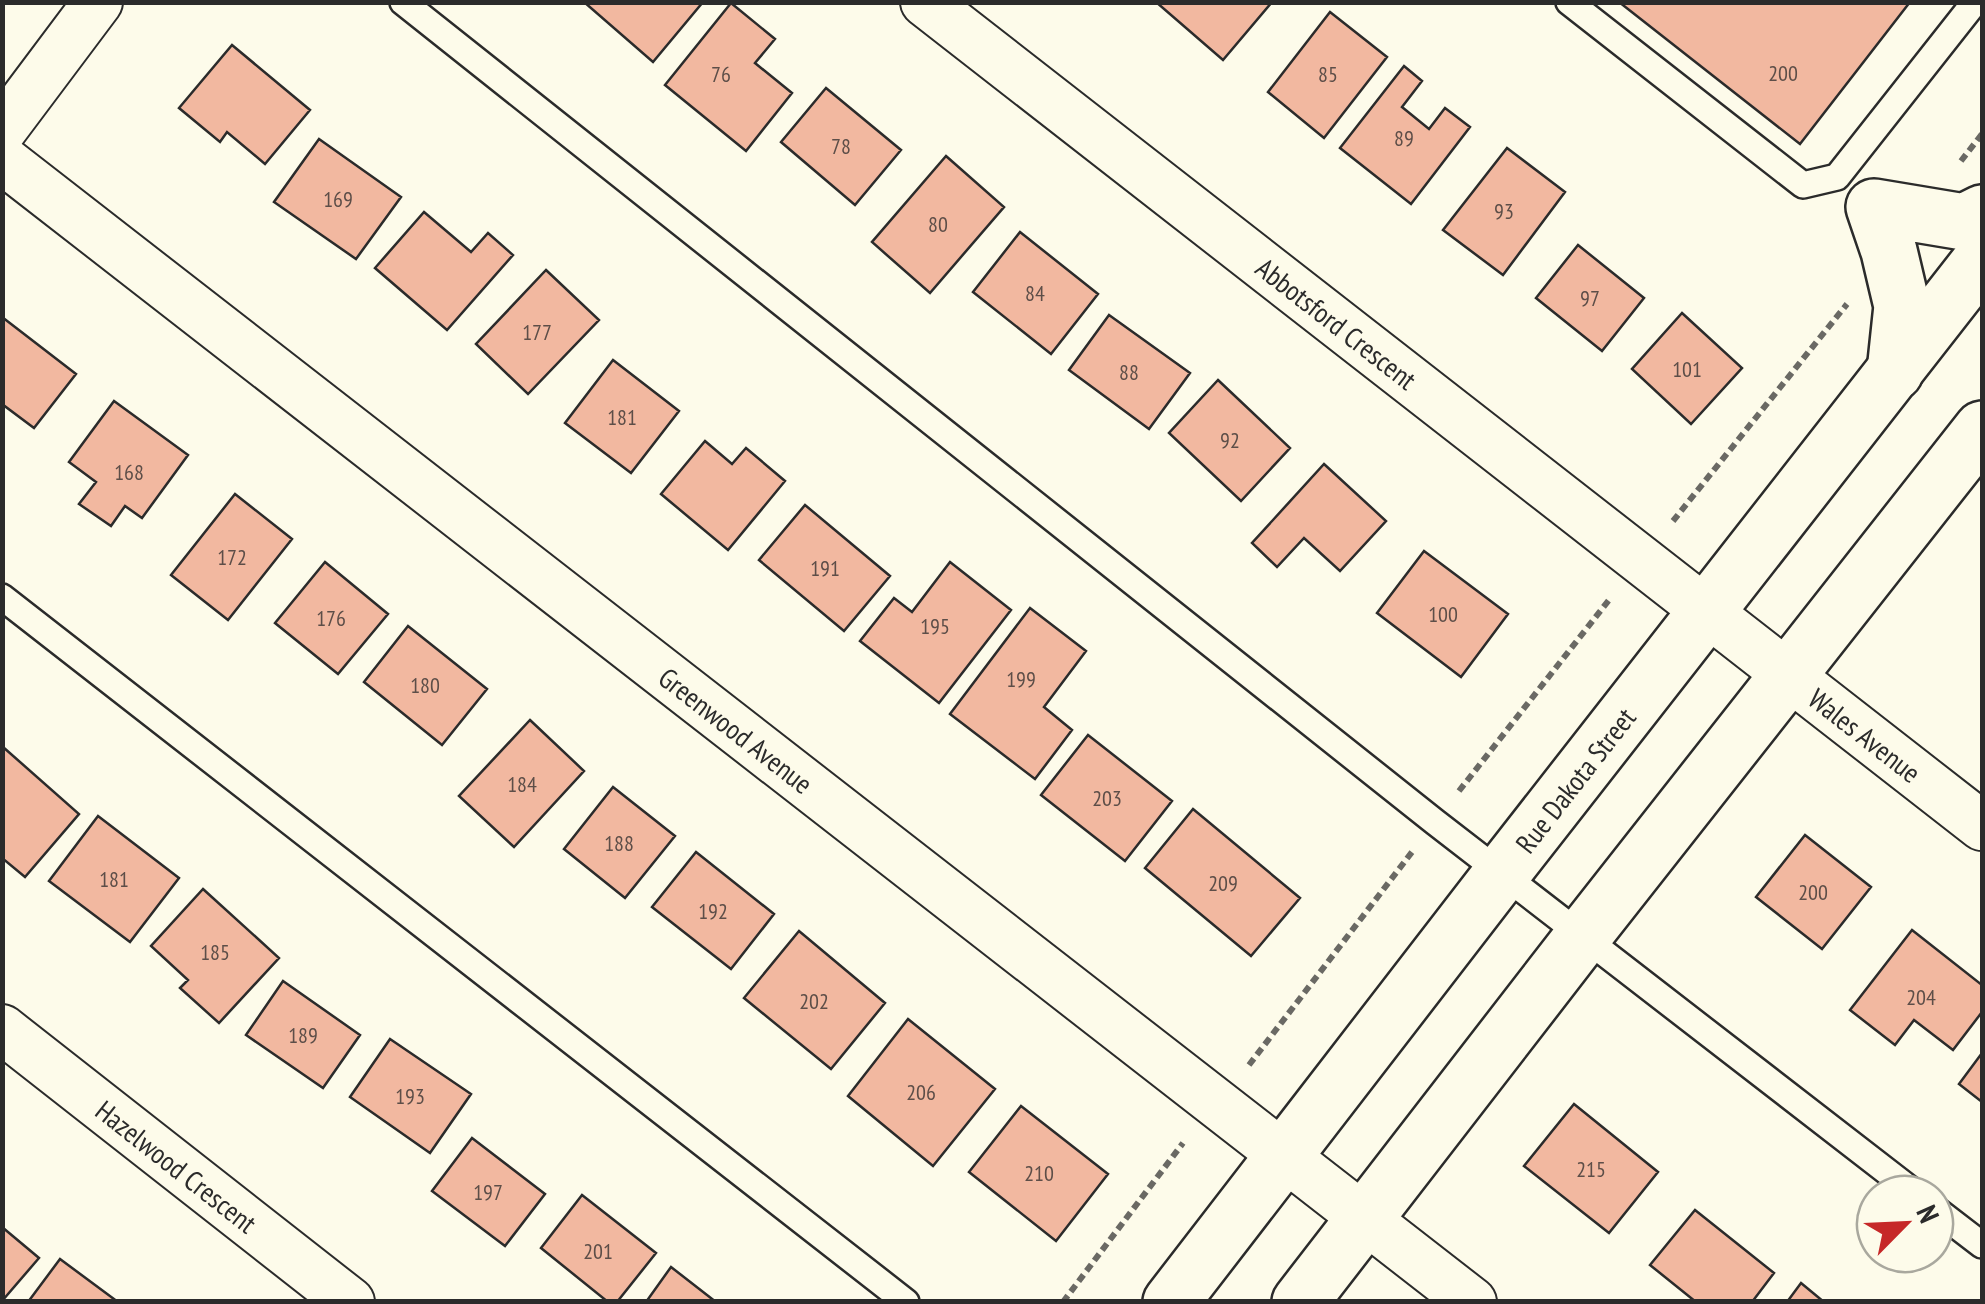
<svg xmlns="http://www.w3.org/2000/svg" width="1985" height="1304" font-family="'PT Sans Narrow',sans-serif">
<rect width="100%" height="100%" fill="#fdfbea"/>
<path fill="#f2b8a0" stroke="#2b2b2b" stroke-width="2.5" d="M584 2H703L653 62Z
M1156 2H1272L1223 60Z
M1619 2H1910L1800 144Z
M731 3 775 39 755 63 792 93 746 151 665 85Z
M1330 12 1387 57 1324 138 1268 92Z
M232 45 310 110 265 164 227 132 220 142 179 108Z
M1404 66 1422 81 1402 107 1429 129 1445 108 1470 127 1411 204 1340 148Z
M826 88 901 150 855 205 781 142Z
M319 139 401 197 356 259 274 202Z
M1507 148 1565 192 1503 275 1443 230Z
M946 156 1004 207 930 293 872 242Z
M424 212 471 252 488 233 513 255 447 330 375 268Z
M1020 232 1098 294 1051 354 973 292Z
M1578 245 1644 298 1602 351 1536 298Z
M546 270 599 320 528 394 476 344Z
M1682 313 1742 368 1691 424 1632 369Z
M1109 315 1190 373 1149 429 1069 370Z
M2 317 76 374 34 428 2 404Z
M613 360 679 411 631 473 565 423Z
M1218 380 1290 448 1241 501 1169 433Z
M114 401 188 455 142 518 125 506 111 526 79 504 96 482 69 462Z
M705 441 732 464 746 448 785 481 728 550 661 494Z
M1324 464 1386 521 1340 571 1304 538 1277 567 1252 543Z
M235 494 292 539 228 620 171 575Z
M805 505 890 576 844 631 759 560Z
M1424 551 1508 614 1461 677 1377 613Z
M325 562 388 614 338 674 275 623Z
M950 562 1011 610 939 703 860 641 894 598 912 612Z
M1030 608 1086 651 1044 707 1072 730 1035 779 950 714Z
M408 626 487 689 442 745 364 682Z
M530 720 584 771 514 847 459 796Z
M1088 735 1172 801 1125 861 1041 795Z
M3 747 79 814 25 877 2 858Z
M613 787 675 836 625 898 564 849Z
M1193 809 1300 898 1251 956 1145 868Z
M98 816 179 878 130 942 49 881Z
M1805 835 1871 887 1822 949 1756 897Z
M696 852 774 914 731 969 652 907Z
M203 889 279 958 219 1023 180 988 188 980 151 946Z
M1912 930 1982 985V1012L1953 1050 1914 1020 1895 1045 1850 1010Z
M799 931 885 1003 831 1069 744 998Z
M283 981 360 1035 323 1088 246 1035Z
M908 1019 995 1089 933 1166 848 1096Z
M390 1039 471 1094 430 1153 350 1097Z
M1982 1053V1102L1959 1084Z
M1574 1104 1658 1172 1609 1233 1524 1166Z
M1021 1106 1108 1174 1056 1241 969 1172Z
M472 1138 545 1194 505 1246 432 1191Z
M582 1195 656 1253 617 1302H608L541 1248Z
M1695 1210 1774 1273 1752 1302H1696L1650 1265Z
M2 1227 39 1258 2 1301Z
M60 1259 118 1302H28Z
M671 1267 716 1302H646Z
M1801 1283 1824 1302H1787Z"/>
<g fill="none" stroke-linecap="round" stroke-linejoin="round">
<defs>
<path id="lane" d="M403 2 1435 822 1916 1194
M1569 2 1803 185 1837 177 1975 2
M2 597 906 1302
M1935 1209 1982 1245"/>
<g id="street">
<path id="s1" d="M925 2 1982 826"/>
<path d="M2 130 98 2"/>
<path id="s2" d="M2 159 1472 1302"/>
<path id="s3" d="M2 1029 350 1302"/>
</g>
<g id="secondary">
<path d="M1895 372 1902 306 1889 251 1874 207 1964 222 1982 213"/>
<path id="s4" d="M1171 1302 1502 873 1982 259"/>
<path d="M1300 1302 1583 936 1982 429"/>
</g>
</defs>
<use href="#lane" stroke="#2b2b2b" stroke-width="30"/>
<use href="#street" stroke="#2b2b2b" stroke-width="52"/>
<use href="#secondary" stroke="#2b2b2b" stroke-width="60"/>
<path stroke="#6a6964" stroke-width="6" stroke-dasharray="8 5" stroke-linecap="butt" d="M1961 161 1982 134
M1673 521 1847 304
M1459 791 1609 600
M1249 1065 1412 852
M1063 1302 1183 1143"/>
<use href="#lane" stroke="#fdfbea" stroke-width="25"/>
<use href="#street" stroke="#fdfbea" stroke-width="48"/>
<use href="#secondary" stroke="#fdfbea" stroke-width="55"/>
</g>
<g text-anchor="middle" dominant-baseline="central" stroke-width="8" stroke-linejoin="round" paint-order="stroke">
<g font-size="22" fill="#5d4e48">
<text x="1783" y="73">200</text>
<text x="721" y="74">76</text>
<text x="1328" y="74">85</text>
<text x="1404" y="138">89</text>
<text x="841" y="146">78</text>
<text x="338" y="199">169</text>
<text x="1504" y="211">93</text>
<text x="938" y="224">80</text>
<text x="1035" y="293">84</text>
<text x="1590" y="298">97</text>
<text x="537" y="332">177</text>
<text x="1687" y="369">101</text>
<text x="1129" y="372">88</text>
<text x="622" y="417">181</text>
<text x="1230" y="440">92</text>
<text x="129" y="472">168</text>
<text x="232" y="557">172</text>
<text x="825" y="568">191</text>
<text x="1443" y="614">100</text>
<text x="331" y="618">176</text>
<text x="935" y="626">195</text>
<text x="1021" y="679">199</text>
<text x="425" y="685">180</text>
<text x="522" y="784">184</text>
<text x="1107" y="798">203</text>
<text x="619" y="843">188</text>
<text x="114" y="879">181</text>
<text x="1223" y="883">209</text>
<text x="1813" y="892">200</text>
<text x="713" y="911">192</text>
<text x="215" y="952">185</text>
<text x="1921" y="997">204</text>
<text x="814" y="1001">202</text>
<text x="303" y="1035">189</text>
<text x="921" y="1092">206</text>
<text x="410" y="1096">193</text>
<text x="1591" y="1169">215</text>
<text x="1039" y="1173">210</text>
<text x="488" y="1192">197</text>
<text x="598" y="1251">201</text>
</g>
<g font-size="28" fill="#2b2b2b" stroke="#fdfbea">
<text stroke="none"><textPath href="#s1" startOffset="522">Abbotsford Crescent</textPath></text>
<text stroke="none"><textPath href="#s2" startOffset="930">Greenwood Avenue</textPath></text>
<text stroke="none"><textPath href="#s1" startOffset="1192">Wales Avenue</textPath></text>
<text stroke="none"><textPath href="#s4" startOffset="660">Rue Dakota Street</textPath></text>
<text stroke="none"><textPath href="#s3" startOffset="222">Hazelwood Crescent</textPath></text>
</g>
</g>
<rect width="1985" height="1304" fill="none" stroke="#2b2b2b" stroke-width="10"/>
<g transform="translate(1905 1224) rotate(66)"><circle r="48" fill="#fdfbea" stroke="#a9a89e" stroke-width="2.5"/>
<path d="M0-8L18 38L0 25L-18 38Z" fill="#c62828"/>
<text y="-15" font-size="28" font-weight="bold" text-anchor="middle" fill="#2b2b2b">N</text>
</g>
</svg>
